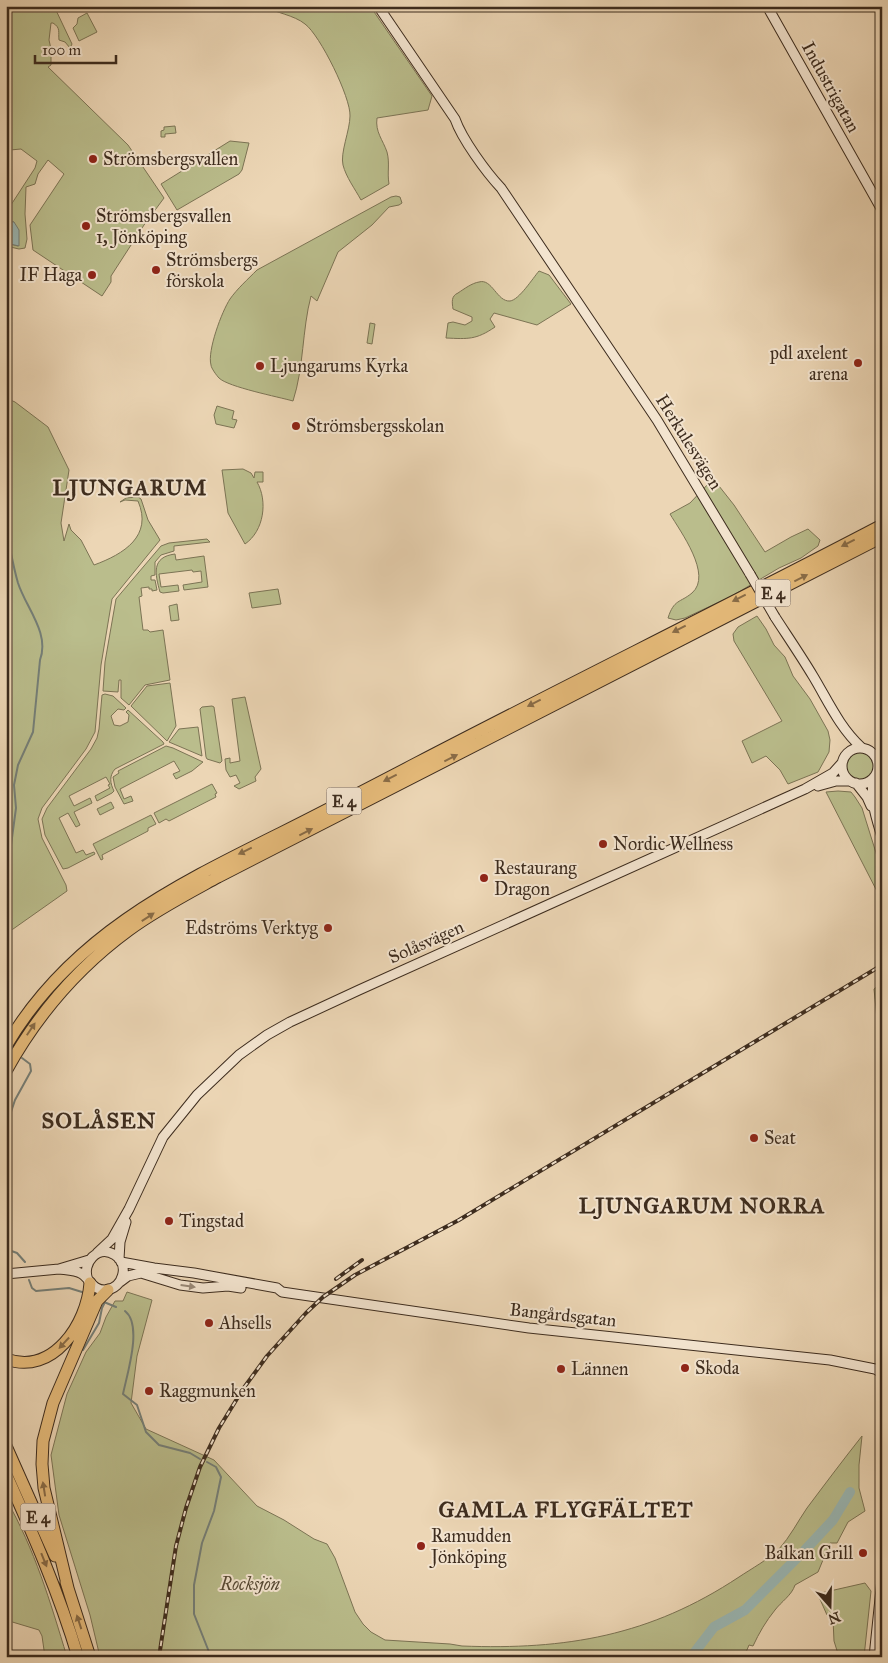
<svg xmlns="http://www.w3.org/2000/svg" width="888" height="1663" font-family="'IM FELL Great Primer',serif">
<rect width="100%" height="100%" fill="#ecd6b5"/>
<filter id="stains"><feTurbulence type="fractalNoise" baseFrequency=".004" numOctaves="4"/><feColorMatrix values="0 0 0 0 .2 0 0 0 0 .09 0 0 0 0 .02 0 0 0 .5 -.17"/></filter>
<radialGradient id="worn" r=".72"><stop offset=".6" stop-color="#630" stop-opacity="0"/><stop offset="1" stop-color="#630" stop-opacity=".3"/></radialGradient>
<path fill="#babd8c" stroke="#7c7455" d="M6 6H54L72 44 70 48 65 42 59 40C58 32 61 28 53 23H51L49 40 51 49V65L48 67 128 145 164 198 144 225 111 276V282L102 296 33 250 30 225 64 174 48 160 38 174 35 184 26 187 25 214 27 239 25 248 19 249 6 246V243L18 246 14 222 6 221 7 211 35 168 37 161 21 149 10 150 8 155 6 156Z
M263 6H370L432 96 428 110 377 118C375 132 383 140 387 152 390 163 387 173 389 184L361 200C355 189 346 177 343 165 340 153 350 130 350 116 351 98 320 35 305 24 294 15 276 13 263 6Z
M87 13 97 32 79 41 73 28 77 24 78 18Z
M175 126 176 133 165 134V137H161V131L164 130V127Z
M230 141 249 143 242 170 239 174 177 210 161 184Z
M396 196 400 197 402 203 399 205 389 207 372 225 338 252 317 301 311 296C302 330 304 367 293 401 279 397 228 387 219 378 217 376 211 368 211 365 207 351 222 311 230 299 237 289 248 279 257 270L391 197Z
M539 271 549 275 571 304 537 325 494 313 490 319 495 327C476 340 468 339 446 338L448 323 453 322 465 325 472 321V317L453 309C452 302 451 296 458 293 464 289 472 283 479 282 492 278 497 302 510 301 519 300 533 278 539 271Z
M370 323 375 324 372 344 367 343Z
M6 398 15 402 48 427 69 470 61 523 64 541 69 524 71 530 81 540 94 565C124 554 153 536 138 501L125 500 120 502 126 498 138 497 141 499 148 520 160 540 112 599 101 665 95 732 86 749 42 808 38 819 42 838 66 885 67 891 6 934Z
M217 406 234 411 232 419 237 420 234 428 216 424 214 415Z
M243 469 251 473 254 478 255 472H263V482H257C268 501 264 531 245 544L228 513 222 470Z
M710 482 719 486 734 505 765 552 791 537 808 529 820 540 818 546 801 558 779 568 732 596 685 618 676 620 668 618C674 599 680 603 692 593 713 575 680 531 670 514L690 503Z
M207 539 210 542 174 546V551L161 555 155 562V575L151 576V580H155L157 590 152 591V589H149V587L141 588 142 596 139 597 143 630H148L150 632 163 630 170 680 145 685 129 705 121 698V680H119L118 692 103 691 105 662 116 599 161 546 169 543Z
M175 554 176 560 204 556 208 587 184 590 183 585 202 582 201 571 193 572 192 570 159 574 161 587 178 585 179 591 163 593 160 592C155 574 151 557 175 554Z
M278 589 281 604 252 608 249 593Z
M177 604 179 620 171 621 169 606Z
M757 616 766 629 774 645 785 657 793 676 810 699 828 731 830 740 829 752 818 772 788 784 780 770 766 756 752 763 742 741 782 721 734 641 733 634 738 627Z
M170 683 176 726 167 741 131 706 147 686Z
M105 694 113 696 126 708 124 710 118 709 111 716 114 725 120 726 128 722 129 715 126 712 128 710 163 742 164 744 115 769C109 776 110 783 114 791L112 793 97 801 95 796 110 788 108 785 110 784 106 777 69 796 74 806 90 798 92 803 74 812 80 825 76 827 68 813 59 818 76 853 83 850 86 855 94 852 95 854 68 868 63 869 45 835 42 819 47 808 91 749 97 738 99 729 102 695Z
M245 697 261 769 255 777 256 781 239 789 234 786 240 783 236 775 230 777 226 770 225 759 230 758V763L240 761 232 699Z
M212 706 214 707 222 761 220 763 207 759 206 757 200 709 202 707Z
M198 727 202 756 169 742 179 729Z
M166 746 173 748 203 762 192 771 176 779 173 774 180 771 174 761 120 789 124 799 131 796 133 801 124 804 115 787 113 777 119 773 118 771Z
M846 766a15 15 0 1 1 30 0a15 15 0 1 1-30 0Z
M212 784 217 793 215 794 216 797 169 821 166 819 159 823 154 813Z
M838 791 851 792 855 797 862 808 882 872V901L826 792Z
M111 802 114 808 100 815 97 809Z
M151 815 156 824 148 828V831L102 855 103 859 101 860 93 844Z
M882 983V1039H879L874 989Z
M127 1292 152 1300 137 1356 131 1403 146 1429 214 1460 257 1506 284 1520 314 1539 327 1544 335 1558 355 1612 363 1624 371 1632 385 1640 450 1644 462 1646C566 1650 650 1636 739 1577 751 1569 769 1559 779 1549 790 1537 798 1521 807 1508 825 1484 843 1460 862 1436L859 1465V1488L865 1511 848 1522 837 1543H830L818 1572 795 1585C792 1595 781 1602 775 1610 766 1621 759 1633 753 1646L749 1645 744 1657H100L90 1615 59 1515 51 1455 67 1394 86 1352 100 1333 106 1317 115 1301H123Z
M6 1499C35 1550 50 1601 67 1657H45L42 1636 39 1630 9 1621 6 1606Z
M865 1583 871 1591 864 1657H839L834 1641 833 1619 827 1615 819 1597 821 1593Z"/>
<path fill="#9ab7b4" stroke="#757f78" d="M6 221 14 222 19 230V246L6 243Z"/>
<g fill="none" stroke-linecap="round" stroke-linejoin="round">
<path stroke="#757f78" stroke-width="2" d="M6 529C10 547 13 566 18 583 26 608 50 633 40 660L33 732 18 765 14 785 16 808 9 860 6 870
M6 1127 15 1100 31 1071 30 1064 22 1058
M6 1249 17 1253 25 1262
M29 1280 32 1288 36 1291 69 1288 82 1292
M104 1302 116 1307
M125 1311C143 1325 127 1374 123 1394L137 1405 146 1432 159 1445 190 1453 200 1459
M83 1350 99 1323 102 1308 105 1302
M207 1462 216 1467 221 1477 214 1511 202 1543 194 1585V1614L211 1657"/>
<path stroke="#9ab7b4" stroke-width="10" d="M805 1550 833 1520 850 1492
M691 1657 714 1627 745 1610 800 1555"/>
<defs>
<path id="secondary" d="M378 6 455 119C462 139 486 172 501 188L657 420 750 574
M767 6 882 210
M775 617C788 637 801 656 813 676 828 701 840 728 861 747
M842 766a18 18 0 1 1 36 0a18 18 0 1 1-36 0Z
M874 777C869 798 876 817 882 837
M856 783 867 797 871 806
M818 786 836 781H850
M97 1253 112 1239 129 1209 163 1137 197 1095 239 1055 267 1035 290 1022 359 990 805 789 833 773 842 763
M119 1259 120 1242 126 1222
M121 1262 154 1268 194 1273 277 1288 282 1292 529 1328 830 1360 875 1369 882 1373
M59 1269C66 1270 76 1270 82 1274 91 1280 93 1291 106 1290 123 1288 130 1265 115 1255 98 1244 81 1263 88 1280
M6 1274 59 1269 89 1260
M120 1282 128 1276 141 1273 180 1285 203 1288 228 1286 241 1288
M874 1657 882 1579"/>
<path id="highway" d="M6 1046C69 938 172 887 279 834 325 811 371 787 417 763 571 683 727 606 882 525
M6 1071C37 1015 77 968 129 930 156 910 187 894 218 877L882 537
M6 1359C53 1376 87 1324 90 1283
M6 1446 55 1556
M6 1474C33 1534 59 1593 78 1657
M66 1582 90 1657
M68 1588 44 1488 42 1464 43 1441 53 1403 97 1301 108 1290"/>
</defs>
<use href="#secondary" stroke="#3d2c1e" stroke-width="11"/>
<use href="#highway" stroke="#3d2c1e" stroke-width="13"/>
<use href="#secondary" stroke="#f3e4cf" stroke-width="9"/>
<use href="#highway" stroke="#e6bb7a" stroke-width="11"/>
<defs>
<path id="rail" d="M336 1279 362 1260
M159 1657 176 1546 186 1508 200 1467 219 1428 243 1389 267 1356 306 1313 323 1297 355 1275 459 1220 882 965"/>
</defs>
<use href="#rail" stroke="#3d2c1e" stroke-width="4"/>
<use href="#rail" stroke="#f3e4cf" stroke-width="2" stroke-dasharray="5.5" stroke-linecap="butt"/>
<defs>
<path id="secondary-bridge" d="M750 574 775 617"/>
</defs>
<use href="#secondary-bridge" stroke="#3d2c1e" stroke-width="11" stroke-linecap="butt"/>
<use href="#secondary-bridge" stroke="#f3e4cf" stroke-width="9"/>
</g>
<defs><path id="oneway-solid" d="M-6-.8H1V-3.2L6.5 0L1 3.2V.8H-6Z" transform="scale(1.25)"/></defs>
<g fill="#896c47">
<use href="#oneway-solid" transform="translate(848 543) rotate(153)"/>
<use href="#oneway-solid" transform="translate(801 578) rotate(-27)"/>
<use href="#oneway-solid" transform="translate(739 598) rotate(153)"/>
<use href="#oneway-solid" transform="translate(679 629) rotate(153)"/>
<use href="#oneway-solid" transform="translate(534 703) rotate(153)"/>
<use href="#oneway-solid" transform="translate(451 758) rotate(-27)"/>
<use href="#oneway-solid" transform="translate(390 778) rotate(153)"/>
<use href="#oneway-solid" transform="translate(306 832) rotate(-27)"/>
<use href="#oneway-solid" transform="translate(245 851) rotate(154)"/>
<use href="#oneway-solid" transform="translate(148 917) rotate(-33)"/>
<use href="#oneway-solid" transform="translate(31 1029) rotate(-56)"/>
<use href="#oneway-solid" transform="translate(64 1343) rotate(133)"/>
<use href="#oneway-solid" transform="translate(44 1489) rotate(-99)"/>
<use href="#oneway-solid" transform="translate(44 1560) rotate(68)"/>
<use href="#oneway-solid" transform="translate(79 1622) rotate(-108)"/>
</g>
<use fill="#988876" href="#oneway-solid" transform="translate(188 1286) rotate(8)"/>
<g fill="#8f2418" stroke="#f3e4cf" stroke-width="2">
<circle cx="93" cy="159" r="5"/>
<circle cx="86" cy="226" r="5"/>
<circle cx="156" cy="270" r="5"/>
<circle cx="92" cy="275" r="5"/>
<circle cx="858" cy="363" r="5"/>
<circle cx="260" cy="366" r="5"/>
<circle cx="296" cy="426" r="5"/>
<circle cx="603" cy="844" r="5"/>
<circle cx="484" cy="878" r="5"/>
<circle cx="328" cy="928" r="5"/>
<circle cx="754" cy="1138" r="5"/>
<circle cx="169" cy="1221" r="5"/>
<circle cx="209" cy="1323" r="5"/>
<circle cx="685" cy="1368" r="5"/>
<circle cx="561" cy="1369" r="5"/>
<circle cx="149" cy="1391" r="5"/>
<circle cx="421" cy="1546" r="5"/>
<circle cx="863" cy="1553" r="5"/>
</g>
<g text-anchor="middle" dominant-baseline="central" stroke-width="4" stroke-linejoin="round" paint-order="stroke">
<g fill="#f3e4cf" stroke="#746353" stroke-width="1">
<rect x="755.5" y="579.5" width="35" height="27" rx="4"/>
<rect x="326.5" y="787.5" width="35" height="27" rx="4"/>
<rect x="20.5" y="1503.5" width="35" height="27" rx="4"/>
</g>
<g font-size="16" font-weight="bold" fill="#3d2c1e">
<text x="773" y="593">E 4</text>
<text x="344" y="801">E 4</text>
<text x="38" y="1517">E 4</text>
</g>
<g font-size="18" fill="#3d2c1e" stroke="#f3e4cf">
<text transform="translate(831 87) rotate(61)">Industrigatan</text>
<text transform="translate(689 442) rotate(58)">Herkulesvägen</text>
<text transform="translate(426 942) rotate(-24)">Solåsvägen</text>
<text transform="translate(563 1315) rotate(6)">Bangårdsgatan</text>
</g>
<g font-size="18" fill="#3d2c1e" stroke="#f3e4cf" text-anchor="start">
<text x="103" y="159">Strömsbergsvallen</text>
<text x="96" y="216">Strömsbergsvallen<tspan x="96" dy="21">1, Jönköping</tspan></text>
<text x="166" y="260">Strömsbergs<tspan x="166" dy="21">förskola</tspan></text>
<text x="82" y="275" text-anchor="end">IF Haga</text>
<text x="848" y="353" text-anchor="end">pdl axelent<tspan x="848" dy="21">arena</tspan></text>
<text x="270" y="366">Ljungarums Kyrka</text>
<text x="306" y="426">Strömsbergsskolan</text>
<text x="613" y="844">Nordic Wellness</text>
<text x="494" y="868">Restaurang<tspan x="494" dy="21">Dragon</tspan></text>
<text x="318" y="928" text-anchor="end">Edströms Verktyg</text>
<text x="764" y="1138">Seat</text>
<text x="179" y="1221">Tingstad</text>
<text x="219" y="1323">Ahsells</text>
<text x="695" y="1368">Skoda</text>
<text x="571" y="1369">Lännen</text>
<text x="159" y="1391">Raggmunken</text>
<text x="431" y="1536">Ramudden<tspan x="431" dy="21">Jönköping</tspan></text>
<text x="853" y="1553" text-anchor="end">Balkan Grill</text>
</g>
<g font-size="18" font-style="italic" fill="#564934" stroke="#f3e4cf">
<text x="250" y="1584">Rocksjön</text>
</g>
<g font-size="22" font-weight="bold" letter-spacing="1" fill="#3d2c1e" stroke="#f3e4cf">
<text x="130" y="487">LJUNGARUM</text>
<text x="99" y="1120">SOLÅSEN</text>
<text x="702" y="1205">LJUNGARUM NORRA</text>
<text x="566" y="1509">GAMLA FLYGFÄLTET</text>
</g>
</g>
<rect width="888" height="1663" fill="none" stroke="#ecd6b5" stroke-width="25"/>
<rect x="8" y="8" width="873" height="1648" fill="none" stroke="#3d2c1e" stroke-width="2.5"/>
<rect x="12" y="12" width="863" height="1638" fill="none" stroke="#3d2c1e"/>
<g transform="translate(830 1606) rotate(160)" stroke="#f3e4cf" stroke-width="4" paint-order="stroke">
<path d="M0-4L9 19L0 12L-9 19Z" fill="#3d2c1e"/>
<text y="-8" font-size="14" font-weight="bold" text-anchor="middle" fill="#3d2c1e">N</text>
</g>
<path d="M35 55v8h81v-8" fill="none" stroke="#3d2c1e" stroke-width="2.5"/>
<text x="42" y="55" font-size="15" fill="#3d2c1e" stroke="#f3e4cf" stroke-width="4" paint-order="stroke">100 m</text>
<rect width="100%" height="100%" filter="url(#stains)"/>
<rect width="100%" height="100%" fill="url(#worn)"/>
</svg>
